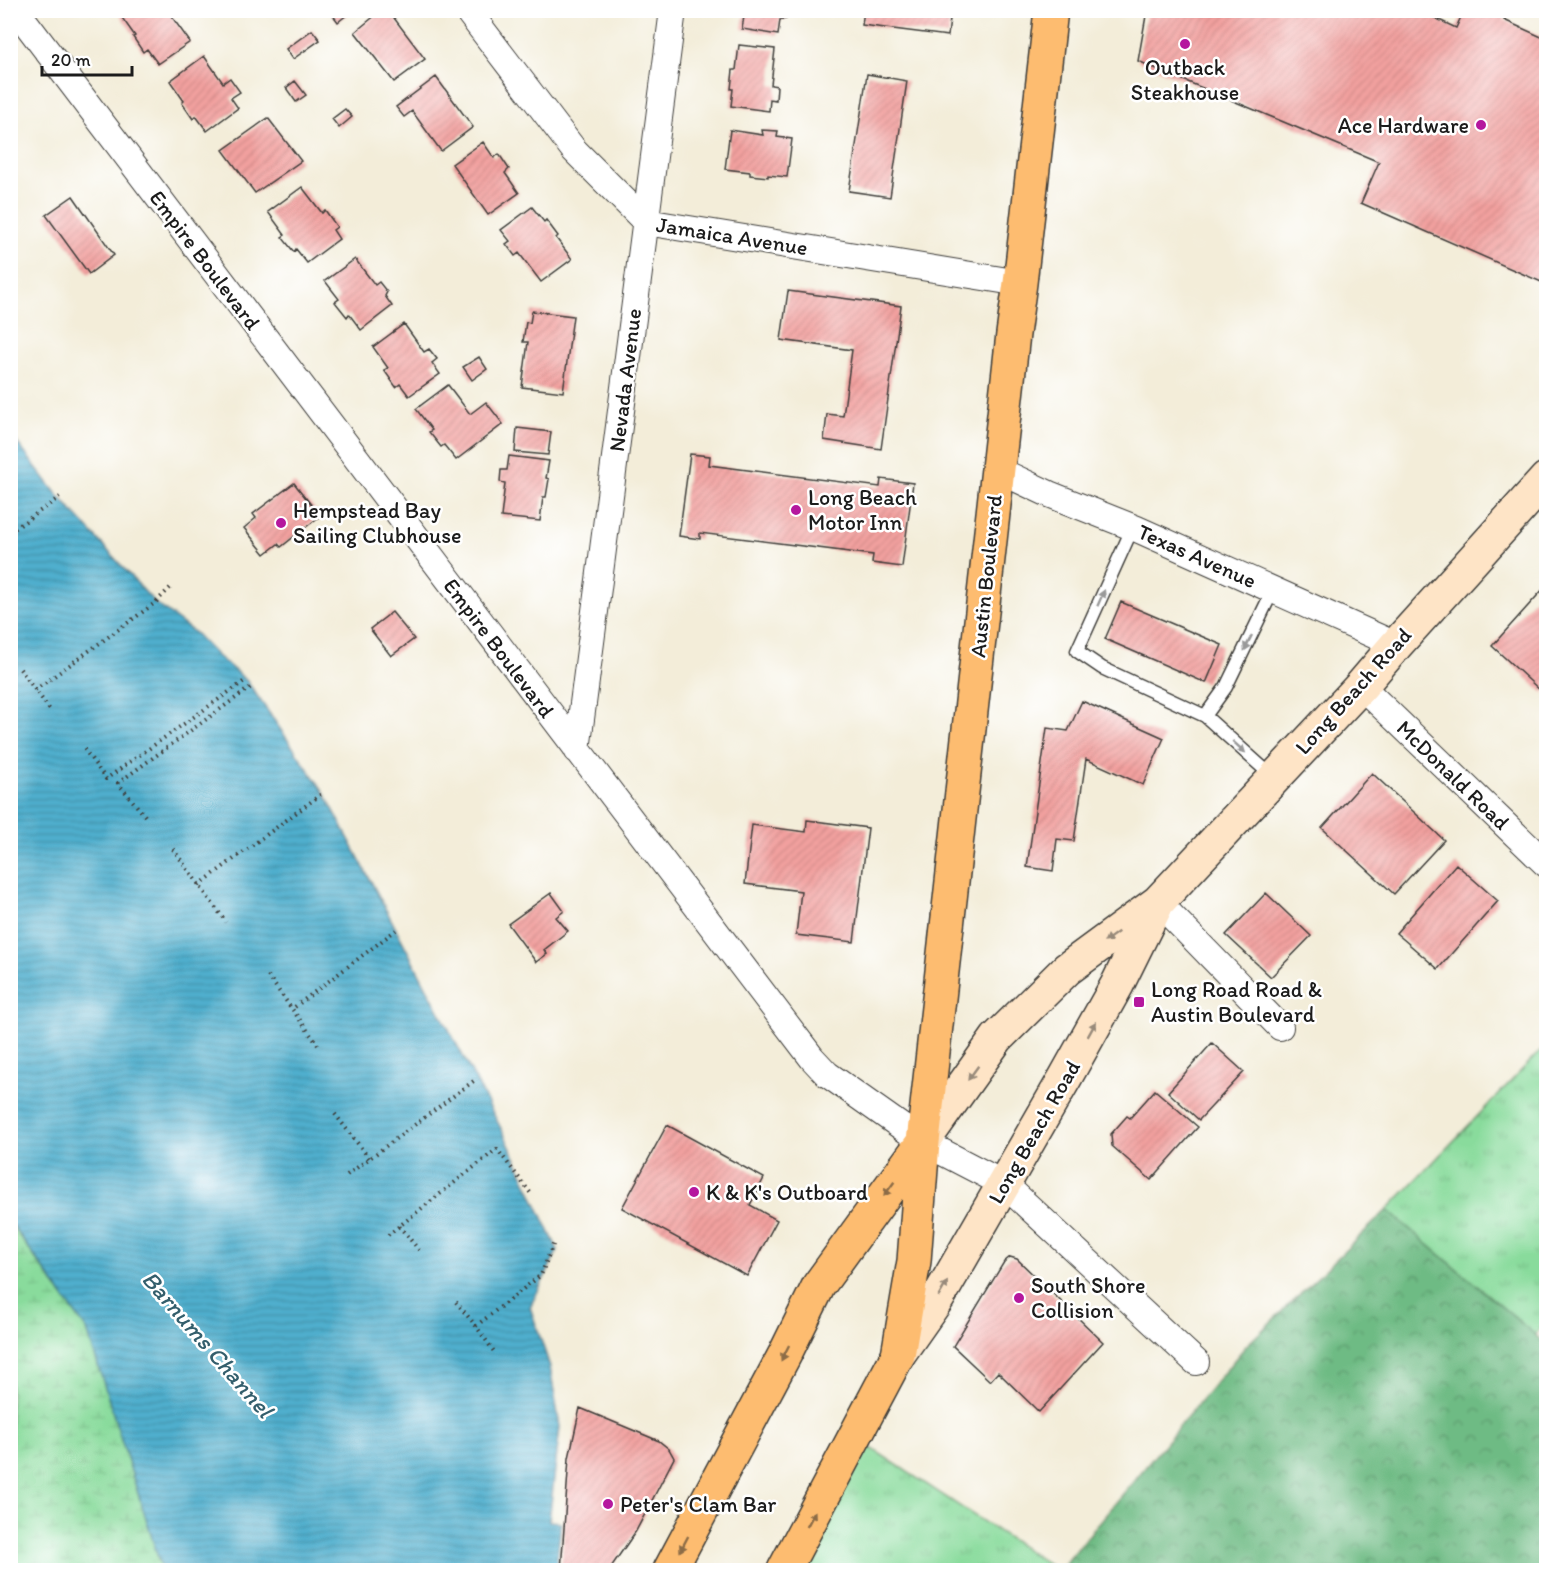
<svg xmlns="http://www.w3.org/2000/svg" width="1557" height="1581" font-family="Itim,sans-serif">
<defs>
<pattern id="grass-tufts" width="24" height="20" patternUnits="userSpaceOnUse" patternTransform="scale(1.5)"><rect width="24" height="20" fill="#89db9c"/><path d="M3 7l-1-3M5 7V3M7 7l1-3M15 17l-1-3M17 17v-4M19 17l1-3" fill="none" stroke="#76bb86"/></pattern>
<pattern id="forest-crowns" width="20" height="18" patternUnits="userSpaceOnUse" patternTransform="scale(1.5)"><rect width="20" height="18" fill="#6ebb84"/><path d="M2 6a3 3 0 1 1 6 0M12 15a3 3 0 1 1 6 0" fill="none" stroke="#5a976b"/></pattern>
<pattern id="wetland-marsh" width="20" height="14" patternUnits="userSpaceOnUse" patternTransform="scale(1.5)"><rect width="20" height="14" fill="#89db9c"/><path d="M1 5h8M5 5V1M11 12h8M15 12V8" fill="none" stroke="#76bb86"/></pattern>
<pattern id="water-rules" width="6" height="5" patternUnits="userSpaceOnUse" patternTransform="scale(1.5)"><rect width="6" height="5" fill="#4fafce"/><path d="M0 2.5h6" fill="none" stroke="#418ea6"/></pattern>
<pattern id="building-hatch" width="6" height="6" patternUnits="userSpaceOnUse" patternTransform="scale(1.5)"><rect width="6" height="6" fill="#f2a09f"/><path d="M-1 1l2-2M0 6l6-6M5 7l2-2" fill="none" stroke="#cf8988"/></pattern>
</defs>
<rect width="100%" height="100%" fill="#fff"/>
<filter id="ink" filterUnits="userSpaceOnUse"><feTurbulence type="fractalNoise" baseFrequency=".0167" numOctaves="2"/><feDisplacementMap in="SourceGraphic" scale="12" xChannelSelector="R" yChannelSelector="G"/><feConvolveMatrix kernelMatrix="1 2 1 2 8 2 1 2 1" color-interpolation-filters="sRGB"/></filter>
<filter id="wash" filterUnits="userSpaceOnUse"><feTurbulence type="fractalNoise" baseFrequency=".008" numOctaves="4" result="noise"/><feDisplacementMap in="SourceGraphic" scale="24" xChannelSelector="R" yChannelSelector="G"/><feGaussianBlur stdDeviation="1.35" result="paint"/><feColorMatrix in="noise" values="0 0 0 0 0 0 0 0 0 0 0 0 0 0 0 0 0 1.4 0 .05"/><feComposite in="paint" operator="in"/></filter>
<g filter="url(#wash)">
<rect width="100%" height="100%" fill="#f3edd9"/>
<path fill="url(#grass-tufts)" stroke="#527c5c" stroke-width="1.5" d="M1546 1045V1322L1535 1335 1387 1210Z
M859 1440 1057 1570 1016 1566 1008 1570H790Z"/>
<path fill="url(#forest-crowns)" stroke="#456c50" stroke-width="1.5" d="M1387 1210 1546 1344V1570H1060L1245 1347Z"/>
<path fill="url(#wetland-marsh)" stroke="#527c5c" stroke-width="1.5" d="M10 1223 87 1330 162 1570H11Z"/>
<path fill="url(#water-rules)" stroke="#366675" stroke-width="1.5" d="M11 435 56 493 155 603 195 633 216 655 246 680 251 687 324 792 505 1136 558 1250 530 1307 550 1367 560 1427 549 1521 561 1522 556 1570H162L87 1330 11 1223Z"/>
<g id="blocks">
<path fill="url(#building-hatch)" d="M126 10H167L190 42 158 64 147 49 143 52 133 37 135 36 120 15Z
M329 10H353L338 22Z
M382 10H388L425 59 394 82 355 32Z
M745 10H787L786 19 780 20 778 35 742 29Z
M864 10H951L948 36 862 25Z
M1147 10H1418L1456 28 1464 10H1508L1504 20 1546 39V284L1361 203 1379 162 1138 61Z
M312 30 320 40 293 59 286 49Z
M739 45 775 49 771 85 777 86 776 100 770 99 769 111 731 106 733 89H731L733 70H736Z
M204 56 223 83 230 78 240 92 231 98 238 108 207 131 196 116 193 119 182 103 184 101 170 81Z
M867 74 907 81 890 197 849 191Z
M436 77 473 127 441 151 412 111 404 117 396 107Z
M295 81 306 95 296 102 286 88Z
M345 109 352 117 339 128 332 119Z
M268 118 301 161 255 193 223 150Z
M730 130 763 135 762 130 778 131 777 137 792 139 787 177 768 175V177L750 175V172L725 169Z
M483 142 494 158 499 154 509 169 505 173 519 193 488 215 452 164Z
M302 187 322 213 325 210 337 227 333 230 339 239 307 263 296 249 294 252 282 237 285 235 268 212Z
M73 196 114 255 89 274 46 215Z
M532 207 544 222 546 220 558 236 556 238 572 259 541 282 519 253 515 256 506 244 510 241 501 230Z
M355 259 375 285 379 282 387 292 385 296 392 306 361 330 349 314 347 317 335 302 339 299 325 281Z
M788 291 901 306 881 449 824 440 827 414 843 416 852 350 781 340Z
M532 311 573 316 563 392 522 387 528 342H523L526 322 530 323Z
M404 324 424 352 429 349 437 359 432 363 440 374 409 396 400 384 396 387 384 370 388 368 373 347Z
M479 357 487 369 472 380 463 367Z
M448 385 470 414 486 402 503 424 456 460 444 445 441 447 429 432 432 430 416 409Z
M517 428 551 432 548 455 515 452Z
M690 454 710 456 709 465 880 487 881 479 913 483 902 567 872 563 873 555 700 533V539L679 536Z
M509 456 549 461 546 478 549 479 546 497H543L540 521 501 517 505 483 500 482 501 470H507Z
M294 483 320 516 281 547 278 544 265 554 244 528 256 518 253 514Z
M1546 586V689L1543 693 1492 646Z
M1121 602 1222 645 1206 683 1105 639Z
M392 612 414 639 391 656 370 629Z
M1082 701 1164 738 1143 785 1086 759 1074 841 1057 839 1053 871 1027 867 1047 728 1068 731Z
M1372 773 1444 840 1394 894 1322 828Z
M807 820 868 828 854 942 796 935 801 891 745 884 752 825 806 832Z
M1456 864 1498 901 1438 969 1396 933Z
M551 893 564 911 556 917 568 931 544 950 547 954 536 962 508 924Z
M1266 893 1311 936 1271 977 1226 935Z
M1212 1043 1244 1072 1199 1120 1168 1092Z
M1155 1090 1198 1127 1151 1180 1112 1146 1111 1134 1127 1116 1130 1118Z
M667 1125 764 1178 750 1205 777 1220 747 1276 622 1208Z
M1010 1257 1017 1259 1103 1342 1039 1412 998 1372 990 1381 953 1346 1004 1262Z
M580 1408 659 1441 669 1449 674 1458 636 1531 609 1570H561L569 1458Z"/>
</g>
</g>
<g filter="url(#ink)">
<use href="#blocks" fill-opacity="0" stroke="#3c3b38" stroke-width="1.5"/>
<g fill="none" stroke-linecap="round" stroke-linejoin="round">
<defs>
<path id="lane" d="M1133 527 1077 651 1102 668 1205 716 1273 777
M1205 716 1226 687 1273 590"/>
<path id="street" d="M16 10 812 1058 827 1074 923 1142 1004 1184 1196 1362
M467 10 574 150 646 222 1020 283
M998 470 1049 494 1137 529 1396 645
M1361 686 1546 864
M577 750 673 10
M1158 902 1280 1027"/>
<path id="secondary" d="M923 1142 997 1038 1067 969 1158 902 1361 686 1396 645 1546 479
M898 1355 938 1298 1065 1078 1117 985 1156 906"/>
<path id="primary" d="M670 1570 785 1354 819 1285 923 1142
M784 1570 898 1355 914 1261 923 1142 1013 334 1020 283 1051 10"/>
</defs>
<use href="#lane" stroke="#3c3b38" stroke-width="15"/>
<use href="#street" stroke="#3c3b38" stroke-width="28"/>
<use href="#secondary" stroke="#3c3b38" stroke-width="36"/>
<use href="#primary" stroke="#3c3b38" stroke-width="36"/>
<path stroke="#3c3b38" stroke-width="4" stroke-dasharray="1.5 4.5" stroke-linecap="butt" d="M10 532 60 497
M20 669 50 710
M35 690 155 603 171 587
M84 749 106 779 246 680
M145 816 118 783 251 687
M173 849 226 922
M199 885 324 792
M268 976 292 1009
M318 1045 292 1009 396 930
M335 1114 369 1158
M347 1175 475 1080
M399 1226 419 1250
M388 1235 497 1149 532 1195
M456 1302 476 1326 495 1353
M476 1326 541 1275 554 1242"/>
<use href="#lane" stroke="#fff" stroke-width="12"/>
<use href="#street" stroke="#fff" stroke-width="26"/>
<use href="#secondary" stroke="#fee4c6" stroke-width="33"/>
<use href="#primary" stroke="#fdbc70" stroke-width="33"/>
</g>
<defs><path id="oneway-solid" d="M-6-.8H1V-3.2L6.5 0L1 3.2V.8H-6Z" transform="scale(1.5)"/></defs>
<g fill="#999">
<use href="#oneway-solid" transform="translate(1101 598) rotate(-66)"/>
<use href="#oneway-solid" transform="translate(1248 643) rotate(116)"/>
<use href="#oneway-solid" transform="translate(1239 747) rotate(42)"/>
</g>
<g fill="#988a7a">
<use href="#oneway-solid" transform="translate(1111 937) rotate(144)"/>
<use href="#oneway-solid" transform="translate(1092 1029) rotate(-61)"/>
<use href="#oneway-solid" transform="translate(973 1073) rotate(126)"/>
<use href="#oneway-solid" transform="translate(943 1289) rotate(-60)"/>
</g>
<g fill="#8c6c46">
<use href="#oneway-solid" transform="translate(889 1189) rotate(126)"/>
<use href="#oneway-solid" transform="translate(785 1353) rotate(117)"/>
<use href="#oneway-solid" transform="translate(811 1519) rotate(-62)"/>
<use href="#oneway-solid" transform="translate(684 1544) rotate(118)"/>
</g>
</g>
<g fill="#b5179e" stroke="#fff" stroke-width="2">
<circle cx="1185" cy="44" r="6"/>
<circle cx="1481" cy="125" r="6"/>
<circle cx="796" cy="510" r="6"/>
<circle cx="281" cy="523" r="6"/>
<rect x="1133" y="996" width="12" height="12" rx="3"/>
<circle cx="694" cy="1192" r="6"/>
<circle cx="1019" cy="1298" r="6"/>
<circle cx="608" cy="1504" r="6"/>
</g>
<g text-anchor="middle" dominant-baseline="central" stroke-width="5" stroke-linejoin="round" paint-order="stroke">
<g font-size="22" fill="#1c1c1c" stroke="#fff" text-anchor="start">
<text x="1185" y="67" text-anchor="middle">Outback<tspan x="1185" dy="25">Steakhouse</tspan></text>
<text x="1469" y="125" text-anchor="end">Ace Hardware</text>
<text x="808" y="497">Long Beach<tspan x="808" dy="25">Motor Inn</tspan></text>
<text x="293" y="510">Hempstead Bay<tspan x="293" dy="25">Sailing Clubhouse</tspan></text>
<text x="1151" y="989">Long Road Road &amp;<tspan x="1151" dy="25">Austin Boulevard</tspan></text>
<text x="706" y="1192">K &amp; K's Outboard</text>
<text x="1031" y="1285">South Shore<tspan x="1031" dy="25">Collision</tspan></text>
<text x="620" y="1504">Peter's Clam Bar</text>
</g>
<g font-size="22" fill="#1c1c1c" stroke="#fff">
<text transform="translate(732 236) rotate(9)">Jamaica Avenue</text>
<text transform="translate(205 260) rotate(53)">Empire Boulevard</text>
<text transform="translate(625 380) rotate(-83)">Nevada Avenue</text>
<text transform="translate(1197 556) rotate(24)">Texas Avenue</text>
<text transform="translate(986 576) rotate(-84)">Austin Boulevard</text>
<text transform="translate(499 648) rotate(53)">Empire Boulevard</text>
<text transform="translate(1353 691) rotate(-48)">Long Beach Road</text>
<text transform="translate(1453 775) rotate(44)">McDonald Road</text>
<text transform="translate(1034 1132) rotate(-60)">Long Beach Road</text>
</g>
<g font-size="24" font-style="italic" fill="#335e6c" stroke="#fff">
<text transform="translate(208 1344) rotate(49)">Barnums Channel</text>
</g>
</g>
<rect width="1557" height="1581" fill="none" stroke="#fff" stroke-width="36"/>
<path d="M42 66v9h90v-9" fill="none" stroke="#1c1c1c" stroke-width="3"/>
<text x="51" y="66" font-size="18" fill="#1c1c1c" stroke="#ffffff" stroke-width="4.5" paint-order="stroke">20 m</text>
</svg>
